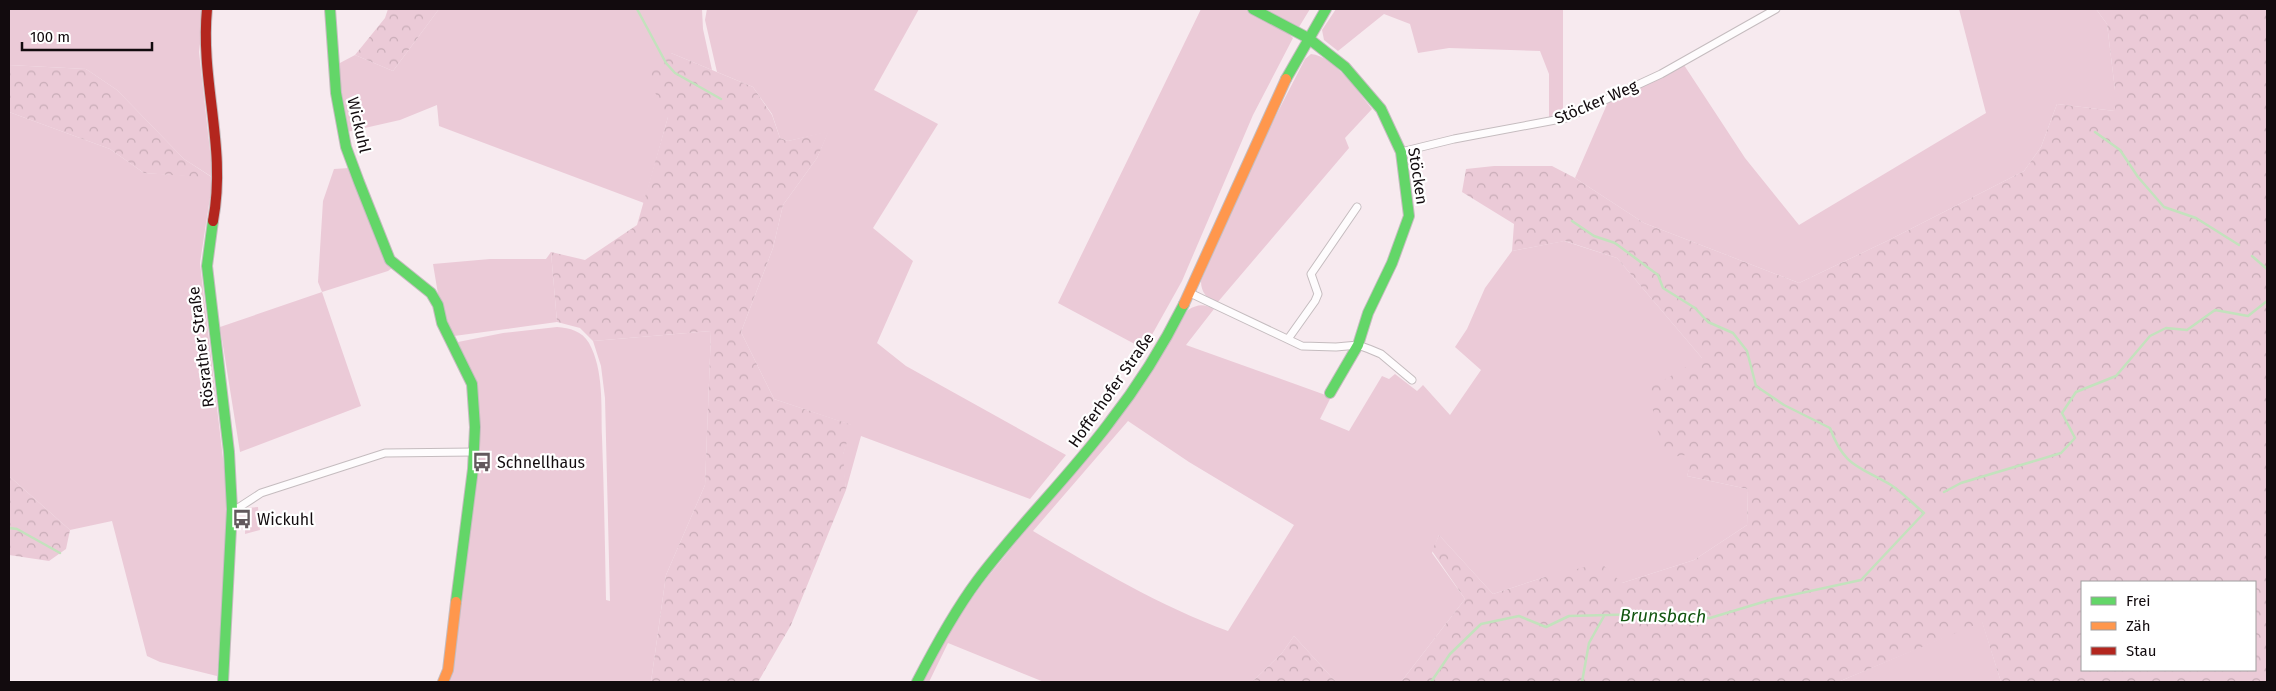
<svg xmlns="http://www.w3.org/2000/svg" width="2276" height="691" font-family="'Fira Sans',sans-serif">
<defs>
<pattern id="forest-crowns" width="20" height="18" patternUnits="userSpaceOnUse" patternTransform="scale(1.25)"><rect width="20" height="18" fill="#ebcad7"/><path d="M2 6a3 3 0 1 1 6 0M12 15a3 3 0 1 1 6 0" fill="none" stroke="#c8acb7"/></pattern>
</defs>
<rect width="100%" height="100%" fill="#f7eaef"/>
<path fill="#ebcad7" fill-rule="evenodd" d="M9 9H204L199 52 213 178 200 263 226 484C227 548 223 612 217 676L160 662 147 656 112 521 70 530 9 476V112L110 149 144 173 212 177 184 159 117 90 86 69 9 65Z
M439 9H702L703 29 712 70 671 53 668 117 644 203 439 126 437 105 400 120 347 132 338 64 355 55 393 71Z
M707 9H919L874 90 938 124 873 228 913 261 877 343 906 366 1066 455 1030 499 861 436 846 490 842 458 851 425 774 399 741 332 773 248 783 205 817 158 828 132 788 141 780 138 772 114 753 87 717 72 705 20Z
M1201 9H1247L1283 28 1293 38 1253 115 1182 281 1144 349 1058 303Z
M1261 9H1310L1299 27Z
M1336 9H1563V116L1549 117V74L1540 51 1449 48 1418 53 1410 24 1384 14 1338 51 1324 40 1322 30Z
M1959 9H2096L2107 24 2115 90V111L2057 104 2041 147 2024 171 1887 241 1799 283 1644 223 1575 178 1608 102 1684 65 1745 158 1799 225 1986 113Z
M1311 54C1334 56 1358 92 1372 109L1345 138 1349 148 1217 303C1207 298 1201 293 1201 281L1254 158 1305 59Z
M349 168 379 248 392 268 388 271 322 292 361 406 240 452 220 327 322 292 318 282 323 201 334 169Z
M1564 241 1617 258 1702 358 1694 454 1687 476 1748 489 1747 525 1694 560 1622 583 1545 577 1493 594 1439 535 1432 553 1465 599 1401 682H1336L1294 636 1282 653 1252 682H1044L948 643 929 682H923L943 639 982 584 1120 415 1188 310C1198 304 1204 304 1214 309L1186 345 1331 397 1320 419 1349 431 1382 376 1389 379 1395 374 1417 391 1423 385 1450 415 1481 370 1455 347 1467 329 1485 288 1512 251ZM1128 421 1189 462 1294 525 1228 631C1160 606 1096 568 1033 531Z
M551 252 557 322 454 336 451 332 438 294 433 264 490 259H546Z
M557 327C570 328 582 331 589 343 604 370 601 407 602 437 604 491 605 546 606 600L610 601 605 398 601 366 593 341 711 331 705 485 666 575 651 682H447L452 669 475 383 458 342 503 333Z
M258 507 260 530 245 534 246 508Z
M1982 621 2001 682H1838Z"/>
<path fill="url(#forest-crowns)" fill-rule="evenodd" d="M388 9H439L393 71 355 55 385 18Z
M2096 9H2267V682H2001L1982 622 1838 682H1401L1465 599 1432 551 1439 535 1493 594 1545 577 1601 563 1622 583 1694 560 1747 525 1748 489 1687 476 1693 454 1664 458 1648 389 1702 358 1617 258 1565 241 1512 251 1514 224 1462 192 1466 169 1494 166H1552L1575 178 1644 223 1799 283 1887 241 2024 171 2041 147 2057 104 2115 111V90L2107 24ZM2255 582V670H2082V582Z
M671 53 753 87 772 115 780 138 788 141 829 131 817 158 783 205 773 248 741 332 774 399 852 425 843 455 846 490 791 625 758 682H651L666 575 705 485 711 331 593 341 580 328 557 322 551 252 585 260 637 225 668 117 642 68Z
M9 65 86 69 117 90 184 159 213 178 144 173 110 149 9 112Z
M9 476 70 530 66 549 49 561 9 555Z
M1294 636 1336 682H1252L1282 653Z"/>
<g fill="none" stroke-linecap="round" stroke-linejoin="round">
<path stroke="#c3e2bd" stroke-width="2.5" d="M637 9 666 63 675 73 721 99
M2095 132 2120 150 2138 177 2164 207 2196 218 2239 245
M2252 256 2267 269
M1944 492 1961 483 2061 453 2075 438 2062 413 2076 392 2116 376 2150 336 2166 328 2187 330 2215 310 2248 316 2267 301
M9 528 17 529 60 553
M1431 682 1450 654 1481 624 1519 616 1546 627 1569 616 1646 614 1710 618 1773 599 1861 580 1924 513C1913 504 1902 492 1891 485 1859 466 1844 467 1830 428L1784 405 1756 386 1747 351 1733 333 1708 322 1695 308 1663 288 1658 275 1615 243 1594 236 1572 221
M1582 682 1589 643 1604 616"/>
<defs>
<path id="street" d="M1401 152 1454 139 1566 118 1661 74 1776 9
M1190 293 1302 346 1336 347 1358 345 1369 349 1381 354 1412 380
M1288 339 1315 301 1318 294 1311 274 1357 207
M232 509 238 508 261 493 385 453 474 452"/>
<path id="fast" d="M330 9 336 93 346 147 359 182 390 260 431 293 438 305 442 323 472 384 475 427 473 469 456 602
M1253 9 1308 38 1345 67 1381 109 1401 152 1409 216 1392 263 1368 313 1358 345 1330 393
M1286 79 1326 9
M213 221 207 266 229 452 232 509 223 682
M917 682C935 647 954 612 977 581 1018 526 1068 478 1109 423 1138 386 1163 346 1184 304"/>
<path id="slow" d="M1184 304 1286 79
M443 682 448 670 456 602"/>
<path id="jam" d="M207 9C200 83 227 147 213 221"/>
</defs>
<use href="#street" stroke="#c5bcbf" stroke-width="9"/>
<use href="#fast" stroke="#c5bcbf" stroke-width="12"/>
<use href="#slow" stroke="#c5bcbf" stroke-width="12"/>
<use href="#jam" stroke="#c5bcbf" stroke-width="12"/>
<use href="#street" stroke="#fefcfd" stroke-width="7"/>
<use href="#fast" stroke="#63d668" stroke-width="10"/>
<use href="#slow" stroke="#ff974d" stroke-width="10"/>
<use href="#jam" stroke="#b3261e" stroke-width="10"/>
</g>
<defs>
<symbol id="bus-bare" viewBox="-9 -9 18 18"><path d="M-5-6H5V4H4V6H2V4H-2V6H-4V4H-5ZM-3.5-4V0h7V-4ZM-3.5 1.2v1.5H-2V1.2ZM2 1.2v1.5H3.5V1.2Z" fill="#62595d" stroke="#fff" stroke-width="2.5" paint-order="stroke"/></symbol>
</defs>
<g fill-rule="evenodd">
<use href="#bus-bare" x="468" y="448" width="28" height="28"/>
<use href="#bus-bare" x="228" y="505" width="28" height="28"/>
</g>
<g text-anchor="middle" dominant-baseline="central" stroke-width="4.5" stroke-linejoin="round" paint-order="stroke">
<g font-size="16" fill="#120b0e" stroke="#fff">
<text transform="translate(1596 102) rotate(-23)">Stöcker Weg</text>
<text transform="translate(359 125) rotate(77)">Wickuhl</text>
<text transform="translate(1418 176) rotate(81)">Stöcken</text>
<text transform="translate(201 347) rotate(-97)">Rösrather Straße</text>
<text transform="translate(1111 390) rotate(-55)">Hofferhofer Straße</text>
</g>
<g font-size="16" fill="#120b0e" stroke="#fff" text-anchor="start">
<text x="497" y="462">Schnellhaus</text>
<text x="257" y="519">Wickuhl</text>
</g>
<g font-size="18" font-style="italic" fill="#125610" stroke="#fff">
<text transform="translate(1663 616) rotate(1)">Brunsbach</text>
</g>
</g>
<rect width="2276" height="691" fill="none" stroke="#120b0e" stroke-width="20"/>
<rect x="2081" y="581" width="175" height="90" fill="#ffffff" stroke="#a09d9f"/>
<rect x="2091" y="597" width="25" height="8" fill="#63d668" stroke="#a09d9f"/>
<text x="2126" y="606" font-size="15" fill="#120b0e">Frei</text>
<rect x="2091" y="622" width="25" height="8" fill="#ff974d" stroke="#a09d9f"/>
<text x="2126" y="631" font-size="15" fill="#120b0e">Zäh</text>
<rect x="2091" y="647" width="25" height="8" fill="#b3261e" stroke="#a09d9f"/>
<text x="2126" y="656" font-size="15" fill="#120b0e">Stau</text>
<path d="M22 42v8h130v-8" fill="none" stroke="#120b0e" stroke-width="2.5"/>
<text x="30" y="42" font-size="15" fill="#120b0e" stroke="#ffffff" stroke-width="4" paint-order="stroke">100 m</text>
</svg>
